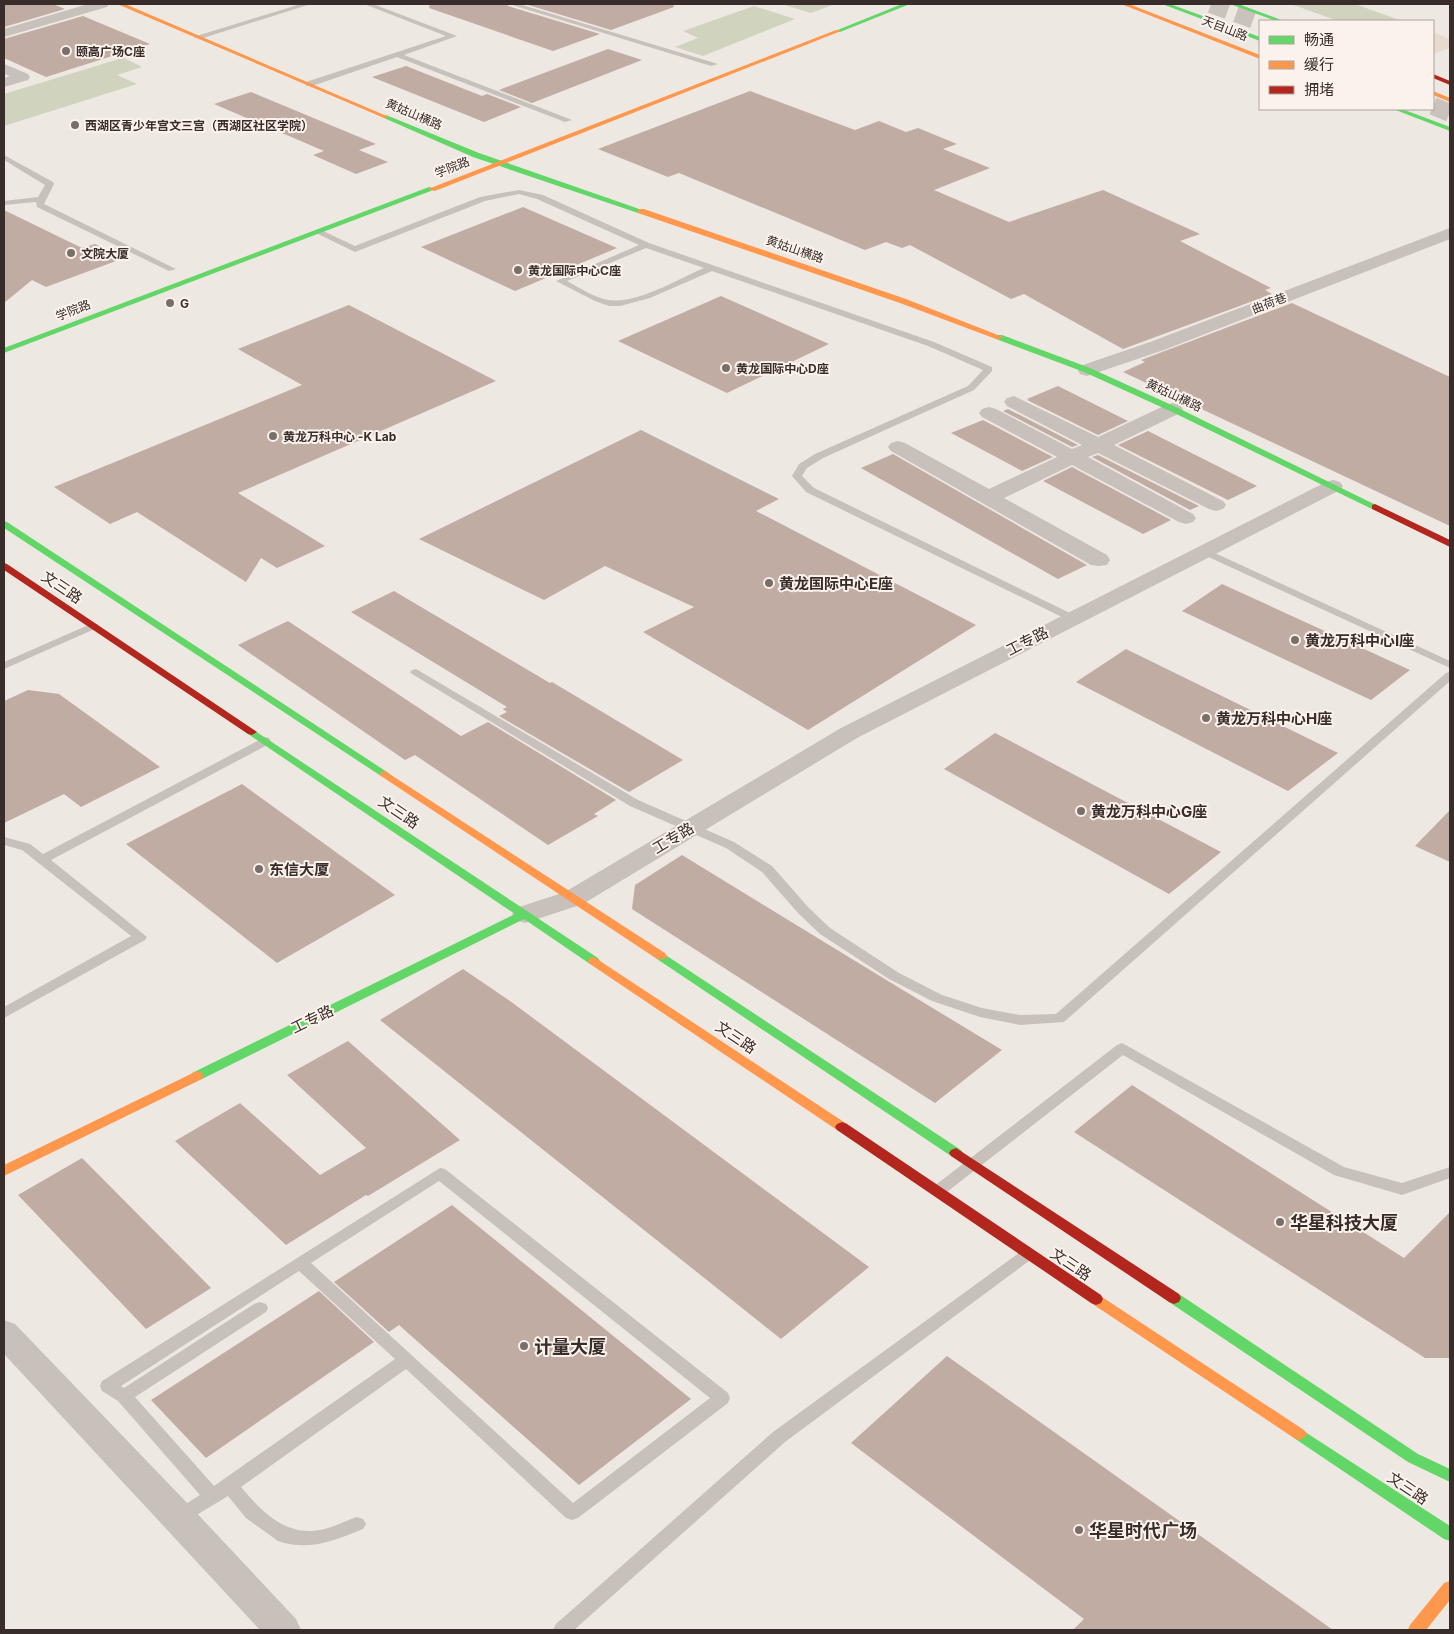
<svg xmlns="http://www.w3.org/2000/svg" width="1454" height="1634" font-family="Inter,'Noto Sans SC',sans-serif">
<rect width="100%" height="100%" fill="#eee8e2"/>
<path fill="#d0d3bd" d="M781 4H835L811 13Z
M1291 4H1355L1402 21H1338Z
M754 6 795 19 703 56 675 47 698 38 683 31Z
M162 46 124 58 142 67 117 75 137 84 4 126V94Z"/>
<path fill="#e7dbd0" d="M1433 32 1450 39V48L1433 54Z"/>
<path fill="#c1aca4" d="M4 4H53L65 9 4 27Z
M430 4H507L508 6 600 34 553 51 429 8Z
M525 4H673L674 7 611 30Z
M83 16 150 44 46 77 4 58V39Z
M608 49 642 60 532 103 499 90Z
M406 66 482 96 487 94 521 107 484 122 372 77Z
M750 91 855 130 879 121 906 132 918 128 957 144 943 149 990 168 934 190 1009 222 1103 190 1200 234 1180 241 1271 288 1265 290 1272 294 1123 349 1024 294 1011 299 910 245 902 248 886 242 865 250 679 173 668 177 598 149Z
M251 92 376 144 359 150 388 162 356 174 313 155 324 151 214 104Z
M523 207 617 248 515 291 421 247Z
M4 210 82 248 95 244 124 258 46 287 32 280 4 303Z
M721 296 829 344 727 393 618 341Z
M1292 303 1450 377V526L1123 372 1145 362 1141 360Z
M349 305 496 381 238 493 325 546 277 568 261 558 246 582 137 512 110 524 54 487 302 385 238 349Z
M1058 386 1128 421 1098 435 1027 400H1029L1027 399Z
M1008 409 1078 445 1072 447 1003 411Z
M983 420 1053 457 1022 471 951 433Z
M641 430 779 499 756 511 976 625 808 730 643 632 694 607 605 566 544 600 419 539Z
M1148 431 1257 486 1228 500 1118 445Z
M893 454 1087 565 1058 579 861 468Z
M1098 455 1199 506 1190 510 1092 457Z
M1072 467 1171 520 1143 534 1043 481Z
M1222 584 1410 670 1371 700 1182 611Z
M394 591 550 683 552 682 683 760 629 792 499 716 507 712 503 709 507 707 351 612Z
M288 621 461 736 488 722 616 800 594 814 598 816 548 845 415 755 405 760 238 645Z
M1126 649 1338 753 1288 791 1076 682Z
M28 690 59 694 160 767 81 807 64 794 4 823V701Z
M995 733 1221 852 1169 894 944 769Z
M242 784 395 895 277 963 126 844Z
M1450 810V862L1415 846Z
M682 855 888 981 1002 1050 935 1103 632 909 635 885Z
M463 969 510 1001 869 1267 781 1339 380 1020Z
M348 1041 460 1140 368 1196 366 1195 286 1245 175 1141 240 1103 320 1175 366 1148 287 1075Z
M1132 1085 1404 1258 1450 1212V1358H1425L1074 1132Z
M82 1158 211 1288 146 1329 18 1195Z
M452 1205 691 1399 579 1485 399 1325 389 1332 334 1282Z
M319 1291 374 1342 206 1458 151 1400Z
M947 1356 1333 1630H1073L1084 1619 851 1443Z"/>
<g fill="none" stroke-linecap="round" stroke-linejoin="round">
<path stroke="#cac3bd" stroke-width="18" stroke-dasharray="18 9" stroke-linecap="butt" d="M1211 4 1260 22
M1433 106 1450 113"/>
<path fill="#c7c0bb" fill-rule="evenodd" d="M301 4H311L200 39 193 37Z
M364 4H373L457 36 404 55 572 120 565 122 397 57 312 86H306V82L446 36Z
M509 4H519L718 64 711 66Z
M4 155 53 182 54 184 44 204 176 269 169 271 37 207 36 202 4 205V201L38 197 45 185 4 160Z
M519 190 543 195 649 243 934 342 992 367V371L974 390 823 458 807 468 802 476 814 488 1076 616 1078 618 1076 620H1068L806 492 792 476 799 464 815 454 968 386 983 370 928 346 712 271 650 298 620 306H609L595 301 556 281 639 245 537 199 519 194 485 201 355 252 314 232 321 230 355 246 480 197ZM646 248 704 268C678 279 638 304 609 300 595 298 580 288 567 281Z
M1206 549 1450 661V668L1202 554 1201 552Z
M93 623 97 624 99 626 97 628 4 669V662Z
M416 669 638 800 734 842 772 866 808 907 830 928 899 973 942 995 982 1008 1020 1015 1056 1014 1446 673 1450 672V681L1064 1022 1020 1025 980 1017 932 1001 889 979 820 934 798 913 762 872 726 848 630 806 412 674 410 672 412 670Z
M265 737 269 738 271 741 269 744 51 860 147 937 145 940 4 1018V1007L131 936 22 850 4 845V837L30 844 43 854Z
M1122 1043 1344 1167 1402 1183 1450 1167V1178L1402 1195 1334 1175 1123 1055 943 1195 938 1197 933 1195 930 1191 933 1187 1117 1045Z
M440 1168 445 1169 728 1393 730 1398 728 1403 578 1518 572 1520 566 1518 406 1369 241 1487C262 1512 285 1536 320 1530 332 1528 345 1521 357 1517L363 1519 366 1524 363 1529C335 1540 309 1552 278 1541L246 1518 228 1496 185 1522 179 1524 173 1522 170 1517 173 1512 200 1495 118 1401 102 1391 100 1386 102 1381ZM439 1181 710 1398 573 1503 311 1263ZM299 1271 395 1359 214 1486 135 1397 266 1312 268 1308 266 1304 260 1302 254 1304 124 1388 121 1386Z
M1028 1248 1033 1250 1036 1254 1033 1258 785 1442 574 1630H553L556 1624 773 1432 1023 1250Z"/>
<path fill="#c7c0bb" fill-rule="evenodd" d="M88 4H109L107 7 4 37V29Z
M4 64 28 74 30 77 28 80 4 87V78L10 76 4 74Z
M1450 228V239L1164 350 1087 376 1080 374 1078 370 1080 366 1150 342Z
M1014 396 1098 437 1166 405 1173 403 1180 405 1183 409 1180 413 1114 445 1223 501 1226 505 1223 509 1216 511 1209 509 1098 453 1088 457 1193 514 1196 518 1193 522 1186 524 1179 522 1072 465 1004 498 1107 555 1110 560 1107 565 1099 566 1091 565 891 451 888 447 891 443 898 441 905 443 989 489 1057 457 982 417 979 413 982 409 989 407 996 409 1072 449 1082 445 1007 406 1004 402 1007 398Z
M1333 480 1340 482 1343 486 1340 490 857 738 583 904 525 923 516 920 512 914 516 908 565 892 841 728 1326 482Z
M4 1320 15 1324 191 1507 296 1619 301 1630H260L4 1354Z"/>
<path fill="#63d668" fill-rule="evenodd" d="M902 4H910L840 32 835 31Z
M1162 4H1170L1260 37V41Z
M1230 4H1238L1284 21H1276Z
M1393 109H1402L1450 127V131Z
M386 115 479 153 645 211 638 213 473 157 384 118 383 117Z
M429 187 436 189 4 353V348Z
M996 335H1002L1090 368 1176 407 1380 507 1378 509H1372L1170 411 1084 372 996 339Z
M4 521 7 522 390 774 385 777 381 776 4 528Z
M252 729 598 958 600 961 598 964H590L524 919 202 1079H192L191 1076 192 1073 515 914 248 734 247 732Z
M661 952 961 1150 963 1153 961 1156 956 1158 951 1156 657 959 655 956Z
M1174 1292 1179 1294 1418 1454 1450 1469V1482L1408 1462 1169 1302 1167 1298 1169 1294Z
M1299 1428 1450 1526V1541L1444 1539 1294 1438 1291 1434 1294 1430Z"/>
<path fill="#ff974d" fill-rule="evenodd" d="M117 4H125L389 117 384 118Z
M1121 4H1129L1260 55V59Z
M836 30 841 31 435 191 428 189Z
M1433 91 1450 98V102L1433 95Z
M638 209H644L906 299 1003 337 999 339H996L900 303 638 213Z
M385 771 665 953 667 956 665 959H657L381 776 380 774 381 772Z
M594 957 847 1124 849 1127 847 1130H837L590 964 588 961 590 958Z
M197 1071 202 1073 203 1076 202 1079 4 1176V1165Z
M1096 1293 1304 1430 1307 1434 1304 1438 1299 1440 1294 1438 1091 1303 1089 1299 1091 1295Z
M1450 1581V1600L1426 1630H1408L1410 1625 1444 1583Z"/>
<path fill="#b3261e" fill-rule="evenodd" d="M1433 74 1450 81V85L1433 78Z
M1375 504 1450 540V547L1372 509V505Z
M4 563 7 564 257 732 252 735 248 734 4 570Z
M842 1122 847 1124 1101 1295 1103 1299 1101 1303 1096 1305 1091 1303 837 1130 835 1127 837 1124Z
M956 1148 1179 1294 1181 1298 1179 1302 1174 1304 1169 1302 951 1156 949 1153 951 1150Z"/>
</g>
<g fill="#786e6a" stroke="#faf2eb" stroke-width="2">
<circle cx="66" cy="51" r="5"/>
<circle cx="75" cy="125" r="5"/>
<circle cx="71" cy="253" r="5"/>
<circle cx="518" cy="270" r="5"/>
<circle cx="170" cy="303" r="5"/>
<circle cx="726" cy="368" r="5"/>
<circle cx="273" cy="436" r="5"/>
<circle cx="769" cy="583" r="5"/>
<circle cx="1295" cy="640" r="5"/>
<circle cx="1206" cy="718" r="5"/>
<circle cx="1081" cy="811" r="5"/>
<circle cx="259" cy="869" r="5"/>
<circle cx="1280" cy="1222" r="5"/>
<circle cx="524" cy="1346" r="5"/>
<circle cx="1079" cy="1530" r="5"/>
</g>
<g text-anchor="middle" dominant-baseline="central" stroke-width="4" stroke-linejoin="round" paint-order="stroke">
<g font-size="12" fill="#382d2a" stroke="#faf2eb">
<text transform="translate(1225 28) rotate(21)">天目山路</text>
<text transform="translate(414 114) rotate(23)">黄姑山横路</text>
<text transform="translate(452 167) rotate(-21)">学院路</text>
<text transform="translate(795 249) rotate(19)">黄姑山横路</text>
<text transform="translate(1269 303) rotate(-21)">曲荷巷</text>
<text transform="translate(73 310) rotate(-21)">学院路</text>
<text transform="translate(1174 395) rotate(25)">黄姑山横路</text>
</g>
<g font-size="12" font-weight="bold" fill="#382d2a" stroke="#faf2eb" text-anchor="start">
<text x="76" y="51">颐高广场C座</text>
<text x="85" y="125">西湖区青少年宫文三宫（西湖区社区学院）</text>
<text x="81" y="253">文院大厦</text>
<text x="528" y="270">黄龙国际中心C座</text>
<text x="180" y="303">G</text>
<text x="736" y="368">黄龙国际中心D座</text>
<text x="283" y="436">黄龙万科中心 -K Lab</text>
</g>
<g font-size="15" font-weight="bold" fill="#382d2a" stroke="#faf2eb" text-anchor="start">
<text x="779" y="583">黄龙国际中心E座</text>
<text x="1305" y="640">黄龙万科中心I座</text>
<text x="1216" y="718">黄龙万科中心H座</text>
<text x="1091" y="811">黄龙万科中心G座</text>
<text x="269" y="869">东信大厦</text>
</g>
<g font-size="15" fill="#382d2a" stroke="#faf2eb">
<text transform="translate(62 587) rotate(34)">文三路</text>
<text transform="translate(1027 641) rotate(-27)">工专路</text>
<text transform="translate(399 812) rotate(34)">文三路</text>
<text transform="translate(673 838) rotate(-31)">工专路</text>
<text transform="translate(312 1019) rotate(-26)">工专路</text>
<text transform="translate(736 1037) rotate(34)">文三路</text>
<text transform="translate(1071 1264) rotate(34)">文三路</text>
<text transform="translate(1408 1488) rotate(34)">文三路</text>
</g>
<g font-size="18" font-weight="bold" fill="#382d2a" stroke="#faf2eb" text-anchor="start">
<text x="1290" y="1222">华星科技大厦</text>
<text x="534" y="1346">计量大厦</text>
<text x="1089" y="1530">华星时代广场</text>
</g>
</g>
<rect width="1454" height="1634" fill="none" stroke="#382d2a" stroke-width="10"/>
<rect x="1259" y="20" width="175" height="90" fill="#faf2eb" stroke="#aca39e"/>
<rect x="1269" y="36" width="25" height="8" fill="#63d668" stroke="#aca39e"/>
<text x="1304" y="45" font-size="15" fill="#382d2a">畅通</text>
<rect x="1269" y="61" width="25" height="8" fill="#ff974d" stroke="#aca39e"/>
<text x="1304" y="70" font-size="15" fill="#382d2a">缓行</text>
<rect x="1269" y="86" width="25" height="8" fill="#b3261e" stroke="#aca39e"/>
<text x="1304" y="95" font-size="15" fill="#382d2a">拥堵</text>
</svg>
